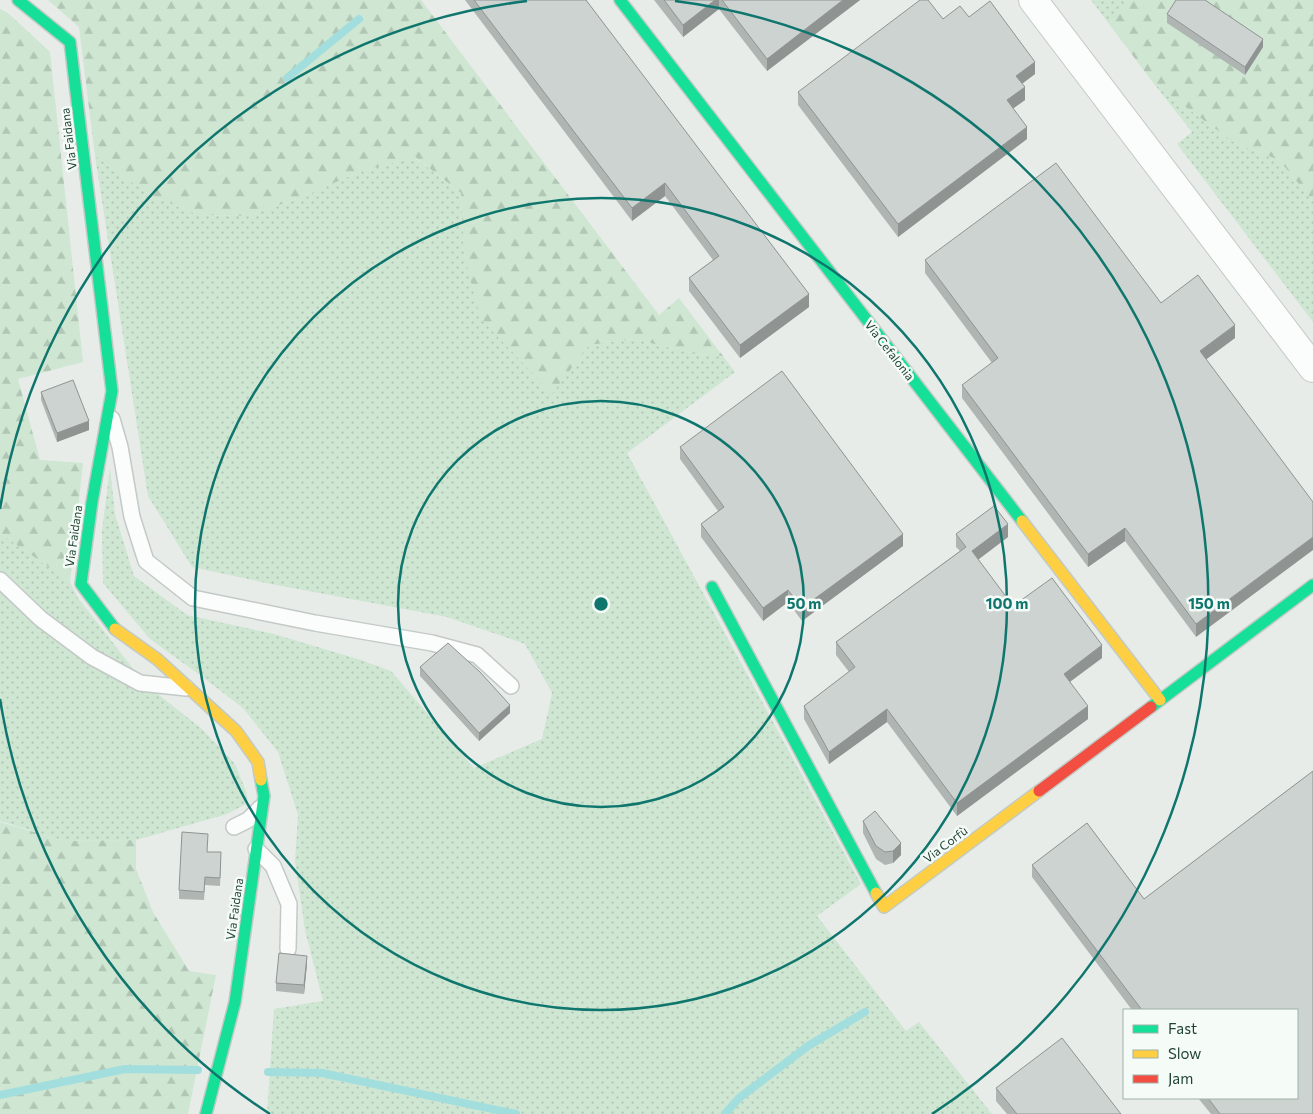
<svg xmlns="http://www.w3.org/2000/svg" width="1313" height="1114" font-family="Commissioner,sans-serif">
<defs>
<pattern id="grass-dots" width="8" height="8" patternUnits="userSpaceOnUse" patternTransform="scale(1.25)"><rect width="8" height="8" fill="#cee6d2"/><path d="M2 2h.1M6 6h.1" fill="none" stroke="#b1c6b5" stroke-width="1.8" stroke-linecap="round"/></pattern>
<pattern id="forest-firs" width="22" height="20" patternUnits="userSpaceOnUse" patternTransform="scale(1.25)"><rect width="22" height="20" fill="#cee6d2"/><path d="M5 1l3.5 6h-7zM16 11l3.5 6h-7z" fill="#b1c6b5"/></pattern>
</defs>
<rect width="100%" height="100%" fill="#e7ece9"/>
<path fill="url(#grass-dots)" d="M1091 0H1132L1109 24Z
M1154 84 1235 143 1279 160 1313 201V322L1177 144 1192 132Z
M95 156 152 196 199 215 246 216 300 198 359 172 414 157 461 193 464 254 552 393 589 345 634 339 696 354 723 356 735 372 627 453 861 884 817 916 906 1031 919 1022 992 1114H267L274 1009 323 1001 305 930 295 861 298 815 278 752 244 709 204 678 150 639 103 583 102 531 110 468 115 514 134 576 187 615 274 634 361 660 391 671 474 768 542 739 552 693 525 644 447 617 266 583 192 567 148 496Z
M0 533 70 582 78 598 145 684 202 729 235 764 246 791 248 803 227 814 136 840 65 841 0 821Z"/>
<path fill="url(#forest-firs)" d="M48 0H421L659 315 679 298 723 356 696 354 634 339 589 345 552 394 480 318 464 254 461 193 415 157 359 172 300 198 246 216 199 215 152 196 95 156 79 27Z
M1132 0H1313V201L1279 160 1235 143 1154 84 1109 24Z
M0 9 8 13 50 52 83 362 18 379 40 460 83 463 70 582 0 533Z
M0 822 65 841 136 840V869L153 912 189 971 216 975 188 1114H0Z"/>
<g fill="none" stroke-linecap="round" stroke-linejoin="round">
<path stroke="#a3dede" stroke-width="8" d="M287 78 359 19
M268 1072 322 1073 516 1114
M0 1095 125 1069 198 1070
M725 1114 739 1098 808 1046 865 1012"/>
<defs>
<path id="lane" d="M112 419 120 447 132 517 146 561 193 598 315 623 432 643 477 655 511 686
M0 580 41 619 92 657 140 683 186 688
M234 827 248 820 260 808
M256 849 273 866 289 904 288 949"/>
<path id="street" d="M1033 0 1313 368"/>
<path id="fast" d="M18 0 70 42 112 391 92 502 81 584 115 629
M620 0 1022 521
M712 587 876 893
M1151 707 1313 585
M206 1114 235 1002 264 796 261 780"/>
<path id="slow" d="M1022 521 1160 700
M115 629 157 659 236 731 258 762 261 780
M876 893 884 907 1039 791"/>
<path id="jam" d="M1039 791 1151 707"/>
</defs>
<use href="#lane" stroke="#c3c9c6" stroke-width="18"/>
<use href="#street" stroke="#c3c9c6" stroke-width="30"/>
<use href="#fast" stroke="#c2cac6" stroke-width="14"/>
<use href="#slow" stroke="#c2cac6" stroke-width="14"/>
<use href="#jam" stroke="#c2cac6" stroke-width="14"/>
<use href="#lane" stroke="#fbfcfc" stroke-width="15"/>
<use href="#street" stroke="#fbfcfc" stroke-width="28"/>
<use href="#fast" stroke="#16e098" stroke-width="11"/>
<use href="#slow" stroke="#ffcf43" stroke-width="11"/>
<use href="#jam" stroke="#f24e42" stroke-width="11"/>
</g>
<path fill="#afb5b3" d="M465 0H586L809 307 740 358 689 291V278L713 260 665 196 632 221Z
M654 0H860L767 71 719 9 683 37Z
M1167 14 1263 47 1245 75 1167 23Z
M969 17 1035 74 1022 84 1025 100 1013 108 1027 139 898 237 798 105V92L943 19Z
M925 260 1161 303 1235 338 1206 359 1196 637 1125 541 1088 567 962 398V385L992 363 925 273Z
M41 392 89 430 57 442 41 400Z
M680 447 903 546 802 621 788 602 763 621 701 537V524L718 511 680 459Z
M956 534 1008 537 978 560 1013 606 1102 658 1070 682 1088 719 957 816 887 722 829 764 804 719V706L849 672 836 655V642L960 551 956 547Z
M420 667 510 713 479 741 420 676Z
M1313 771V1114H1211L1198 1098H1297V1010H1132L1032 877V865L1087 823 1144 899Z
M863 821 901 855 893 863 885 865 876 859 863 833Z
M207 852 221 861 220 886 205 885 204 900 179 899V890Z
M307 964 304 994 276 991V983Z
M996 1088 1121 1114H1007L996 1101Z"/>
<path fill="#8f9492" d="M715 0H719V9L683 37V25Z
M843 0H860L767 71V59Z
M1263 39V47L1245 75V67Z
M1035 62V74L1016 88V76Z
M1025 87V100L1007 113V100Z
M1027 127V139L898 237V224Z
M665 183V196L632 221V208Z
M809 294V307L740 358V345Z
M1235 325V338L1200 364V351Z
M89 421V430L57 442V433Z
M1008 524V537L972 564V551Z
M1125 528V541L1088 567V554Z
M903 534V546L802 621V608Z
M1313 537V550L1196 637V624Z
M788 590V602L763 621V608Z
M1102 645V658L1064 686V674Z
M510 705V713L479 741V733Z
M1088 706V719L957 816V803Z
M887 709V722L829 764V752Z
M901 843V855L893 863V851Z
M307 956V964L304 994V985Z"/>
<path fill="#ccd3d0" stroke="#8f9492" d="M474 0H586L809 294 740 345 689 278 719 256 665 183 632 208Z
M664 0H715L683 25Z
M722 0H843L767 59Z
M920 0H928L943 19 960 6 969 17 990 1 1035 62 1016 76 1025 87 1007 100 1027 127 898 224 798 92Z
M1176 0H1205L1263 39 1245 67 1167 14Z
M1056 163 1161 303 1198 275 1235 325 1200 351 1313 502V537L1196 624 1125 528 1088 554 962 385 998 358 925 260Z
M782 371 903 534 802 608 788 590 763 608 701 524 724 507 680 447Z
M73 380 89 421 57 433 41 392Z
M994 506 1008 524 972 551 1013 606 1052 578 1102 645 1064 674 1088 706 957 803 887 709 829 752 804 706 855 667 836 642 966 547 956 534Z
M448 643 480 672 510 705 479 733 420 667Z
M1313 771V1114H1220L1208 1098H1297V1010H1142L1032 865 1087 823 1144 899Z
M875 811 901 843 893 851 885 852 876 846 863 821Z
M182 832 208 834 207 852H221L220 878 205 877 204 892 179 890Z
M279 953 307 956 304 985 276 983Z
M1062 1038 1121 1114H1017L996 1088Z"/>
<g fill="none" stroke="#0f766e" stroke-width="2.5">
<circle cx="601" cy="604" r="203"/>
<circle cx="601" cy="604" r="406"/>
<path d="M270 1114A608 608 0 0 1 0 699M0 509A608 608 0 0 1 527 1M675 1A608 608 0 0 1 932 1114"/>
</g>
<g text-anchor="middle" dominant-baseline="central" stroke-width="5" stroke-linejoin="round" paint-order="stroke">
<g font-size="12" fill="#204335" stroke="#f5fbf7">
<text transform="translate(68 139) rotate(-97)">Via Faidana</text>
<text transform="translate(890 350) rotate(52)">Via Cefalonia</text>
<text transform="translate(73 536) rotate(-82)">Via Faidana</text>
<text transform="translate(945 844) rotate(-37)">Via Corfù</text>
<text transform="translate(234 909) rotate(-82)">Via Faidana</text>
</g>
</g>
<circle cx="601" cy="604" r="8" fill="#0f766e" stroke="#f5fbf7" stroke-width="2.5"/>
<g font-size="15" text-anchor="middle" font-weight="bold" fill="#0f766e" stroke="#f5fbf7" stroke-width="5" stroke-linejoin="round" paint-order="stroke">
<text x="804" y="609">50 m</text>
<text x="1007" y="609">100 m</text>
<text x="1209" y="609">150 m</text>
</g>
<rect x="1123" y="1009" width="175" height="90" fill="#f5fbf7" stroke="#a0b1a9"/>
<rect x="1133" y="1025" width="25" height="8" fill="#16e098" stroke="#a0b1a9"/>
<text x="1168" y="1034" font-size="15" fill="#204335">Fast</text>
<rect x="1133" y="1050" width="25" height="8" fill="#ffcf43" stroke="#a0b1a9"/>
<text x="1168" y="1059" font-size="15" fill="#204335">Slow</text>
<rect x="1133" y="1075" width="25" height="8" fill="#f24e42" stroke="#a0b1a9"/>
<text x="1168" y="1084" font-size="15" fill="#204335">Jam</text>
</svg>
